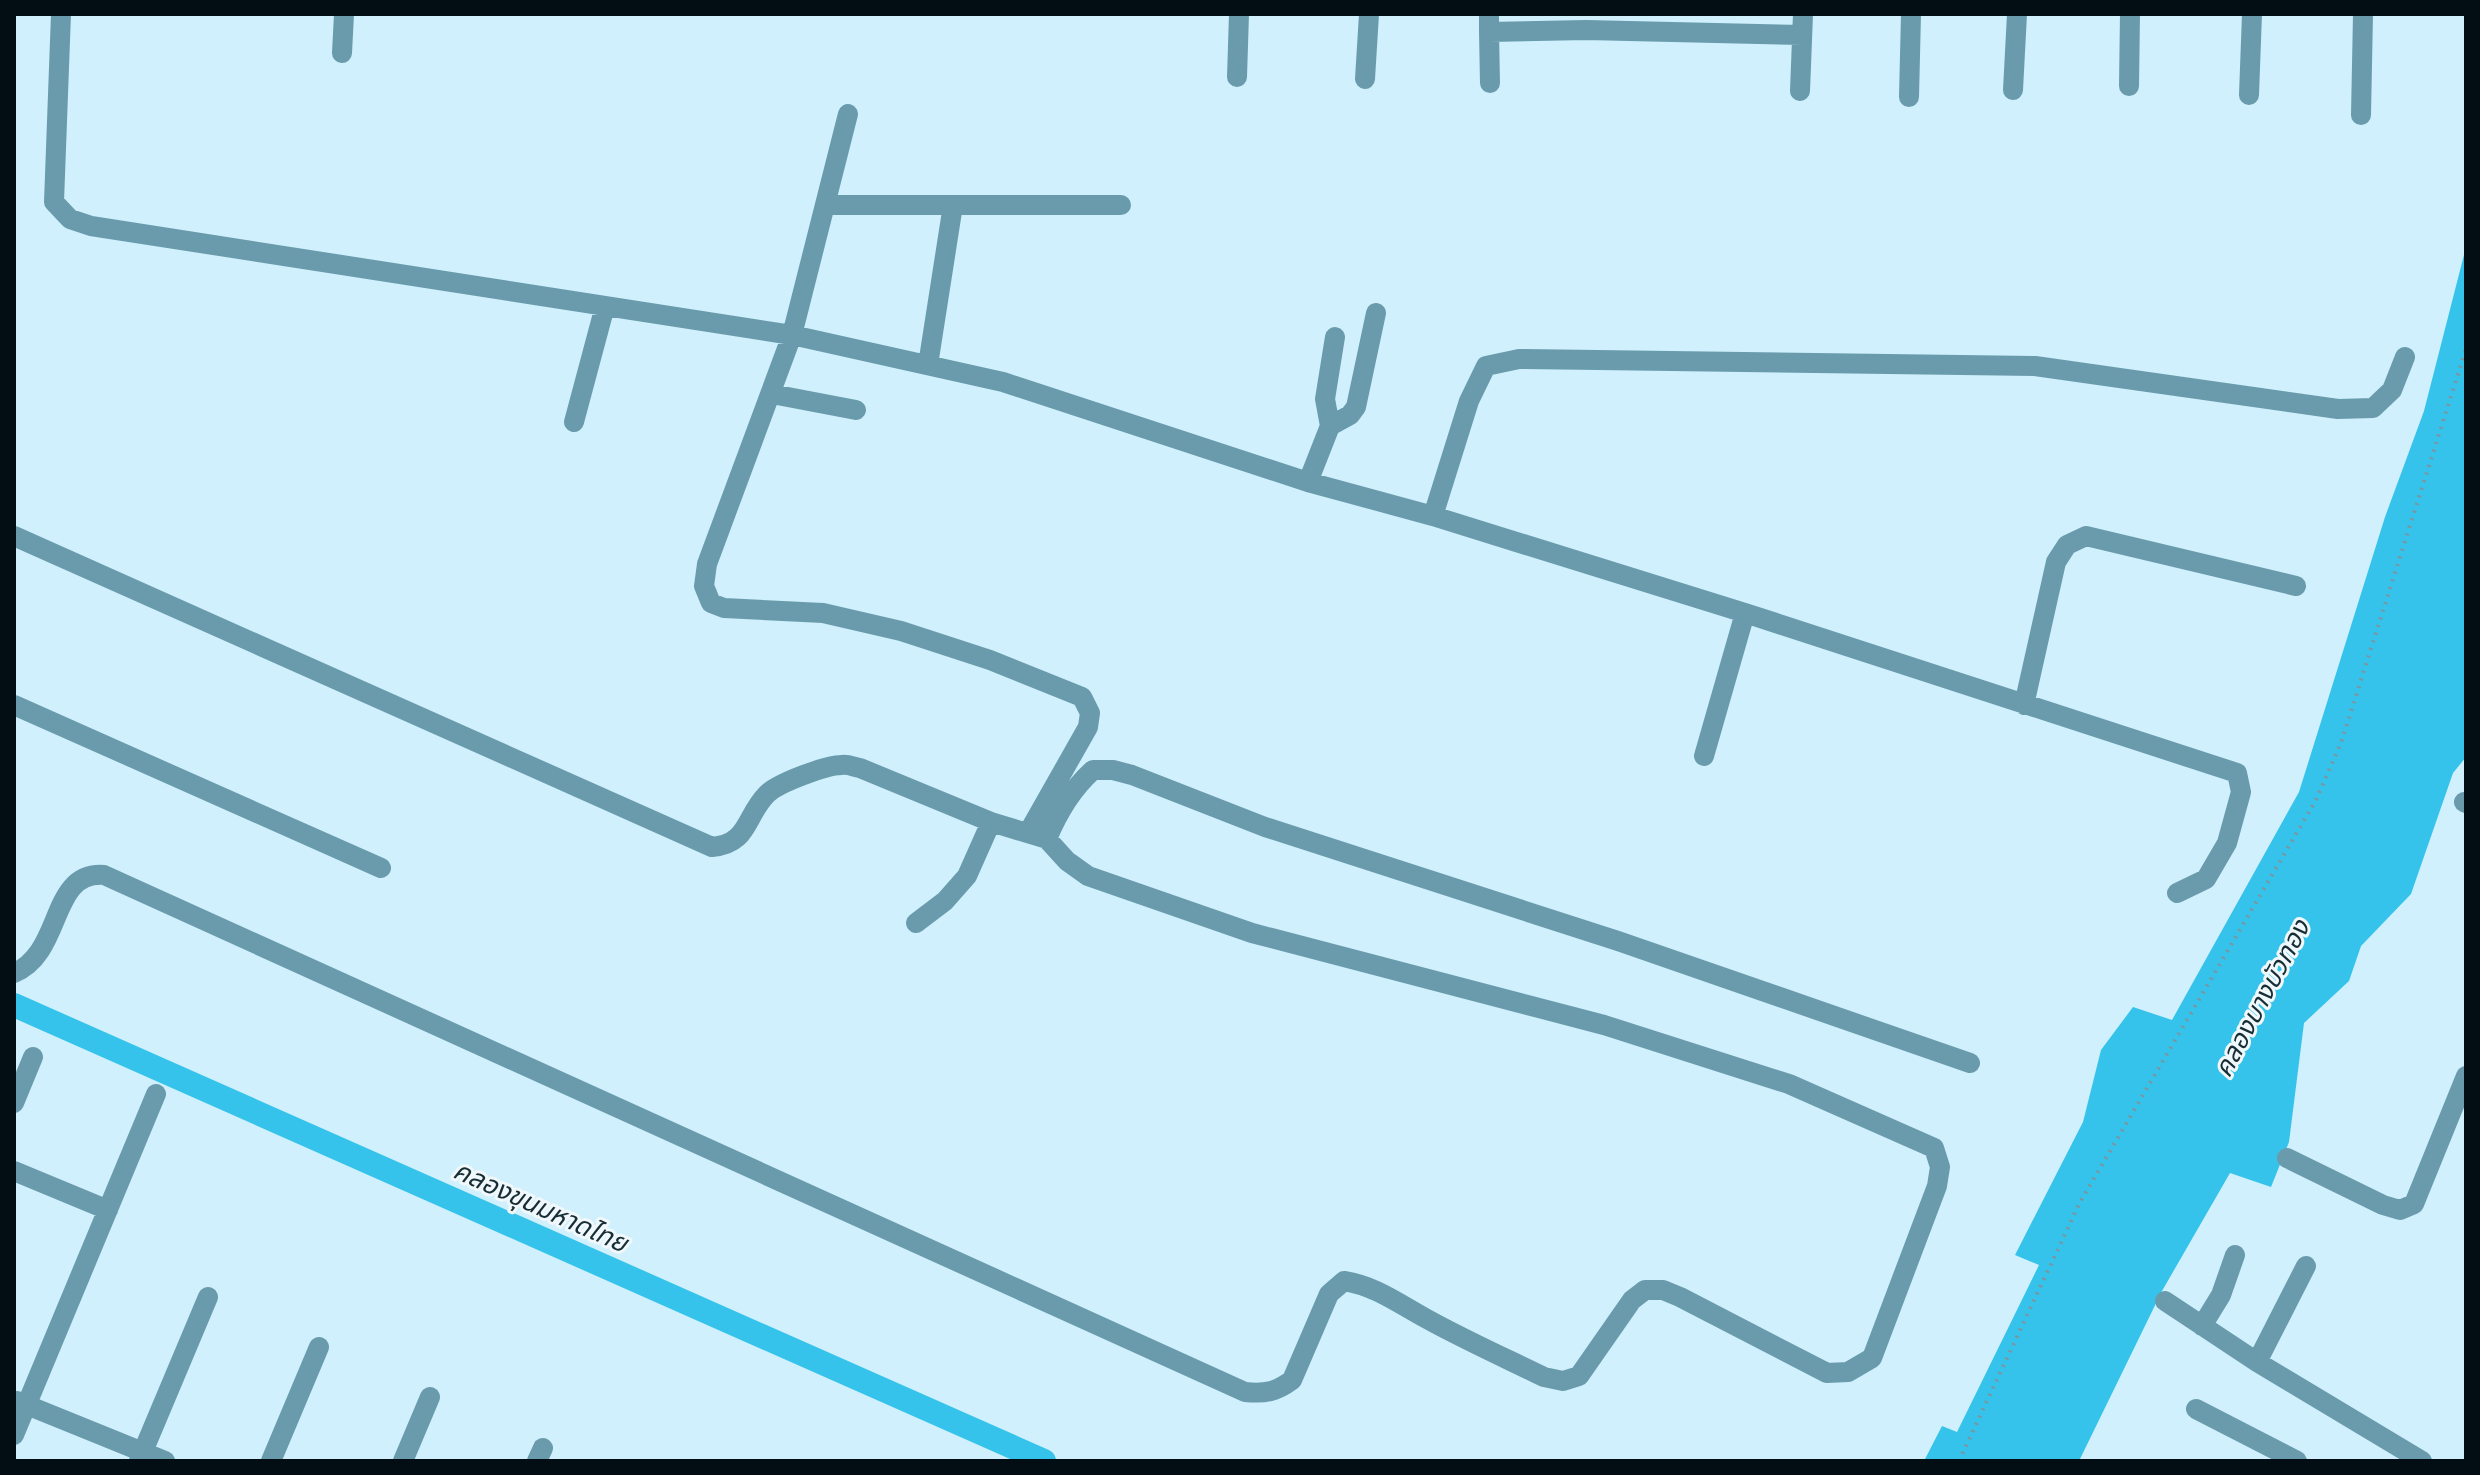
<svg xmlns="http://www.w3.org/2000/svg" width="2480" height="1475" font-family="'Sofia Sans Condensed','Noto Sans Thai',sans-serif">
<rect width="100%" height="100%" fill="#cff0fc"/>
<path fill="#35c3eb" d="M2466 247V757L2453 773 2411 894 2361 946 2349 981 2304 1023 2289 1142 2271 1187 2230 1173 2162 1291 2079 1461H1924L1942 1426 1957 1432 2039 1265 2015 1255 2083 1122 2101 1050 2133 1007 2172 1020 2299 792 2385 517 2424 411Z"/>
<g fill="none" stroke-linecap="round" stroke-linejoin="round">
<path stroke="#35c3eb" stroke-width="24" d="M14 1005 1044 1461"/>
<path stroke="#7d959e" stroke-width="4" stroke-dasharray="2 6" stroke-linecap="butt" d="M1959 1461 2079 1204 2316 800 2341 743 2466 349"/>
<path stroke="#6a9bac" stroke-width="20" d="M61 14 54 202 70 219 91 226 792 335 1003 382 1308 482 1433 516 1745 613 2237 773 2241 792 2227 843 2206 879 2177 893
M1489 14V32L1586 30 1802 35
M1489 32 1490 83
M342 53 344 14
M1237 77 1239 14
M1365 79 1369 14
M2129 86 2130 14
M2013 90 2017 14
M1800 91 1803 14
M2249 95 2252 14
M1909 97 1911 14
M848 114 792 335 707 564 704 586 711 603 724 608 823 613 901 631 990 660 1082 697 1090 713 1088 727 1028 833
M2361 115 2363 14
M826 205H1121
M928 365 953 205
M772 394 856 410
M574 422 605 306
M1330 426 1325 399 1335 337
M1308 482 1330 426 1350 415 1356 407 1376 313
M1433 516 1469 401 1486 366 1519 359 2035 366 2338 409 2373 408 2392 390 2405 357
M14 536 712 847C749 844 745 816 767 794 778 783 826 765 842 765 848 764 854 767 860 768L991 822 1047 839C1058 812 1072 789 1093 770H1113L1132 775 1265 827 1618 941 1970 1063
M14 705 381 868
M2024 705 2056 562 2067 545 2086 536 2296 586
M1704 756 1745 613
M2464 802 2466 803
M916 923 945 901 967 876 991 822
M14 973C64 952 49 871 104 875L1245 1392C1265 1394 1276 1392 1292 1380L1329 1294 1344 1281C1376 1286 1399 1304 1427 1319 1465 1340 1505 1358 1544 1377L1563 1381 1579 1376 1632 1300 1645 1290H1663L1680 1297 1827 1373 1848 1372 1872 1358 1937 1186 1940 1167 1934 1148 1789 1084 1604 1025 1252 933 1088 876 1067 861 1047 839
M14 1103 33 1057
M2287 1158 2383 1205 2400 1210 2414 1204 2466 1076
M14 1171 108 1210
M2165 1301 2257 1362 2422 1461
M2202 1326 2221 1295 2235 1255
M2257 1362 2306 1266
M17 1401 165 1461
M2196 1409 2297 1461
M14 1435 156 1094
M139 1461 208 1297
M271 1461 319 1347
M403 1461 430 1397
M537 1461 543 1448"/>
</g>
<g text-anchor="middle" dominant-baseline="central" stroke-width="6" stroke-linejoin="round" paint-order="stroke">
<g font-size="26" font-style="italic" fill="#172d35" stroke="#f0f8fb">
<text transform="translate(2263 999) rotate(-62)">คลองบางบัวทอง</text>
<text transform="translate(540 1208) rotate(24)">คลองขุนมหาดไทย</text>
</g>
</g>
<rect width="2480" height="1475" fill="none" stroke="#020e13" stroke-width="32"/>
</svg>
